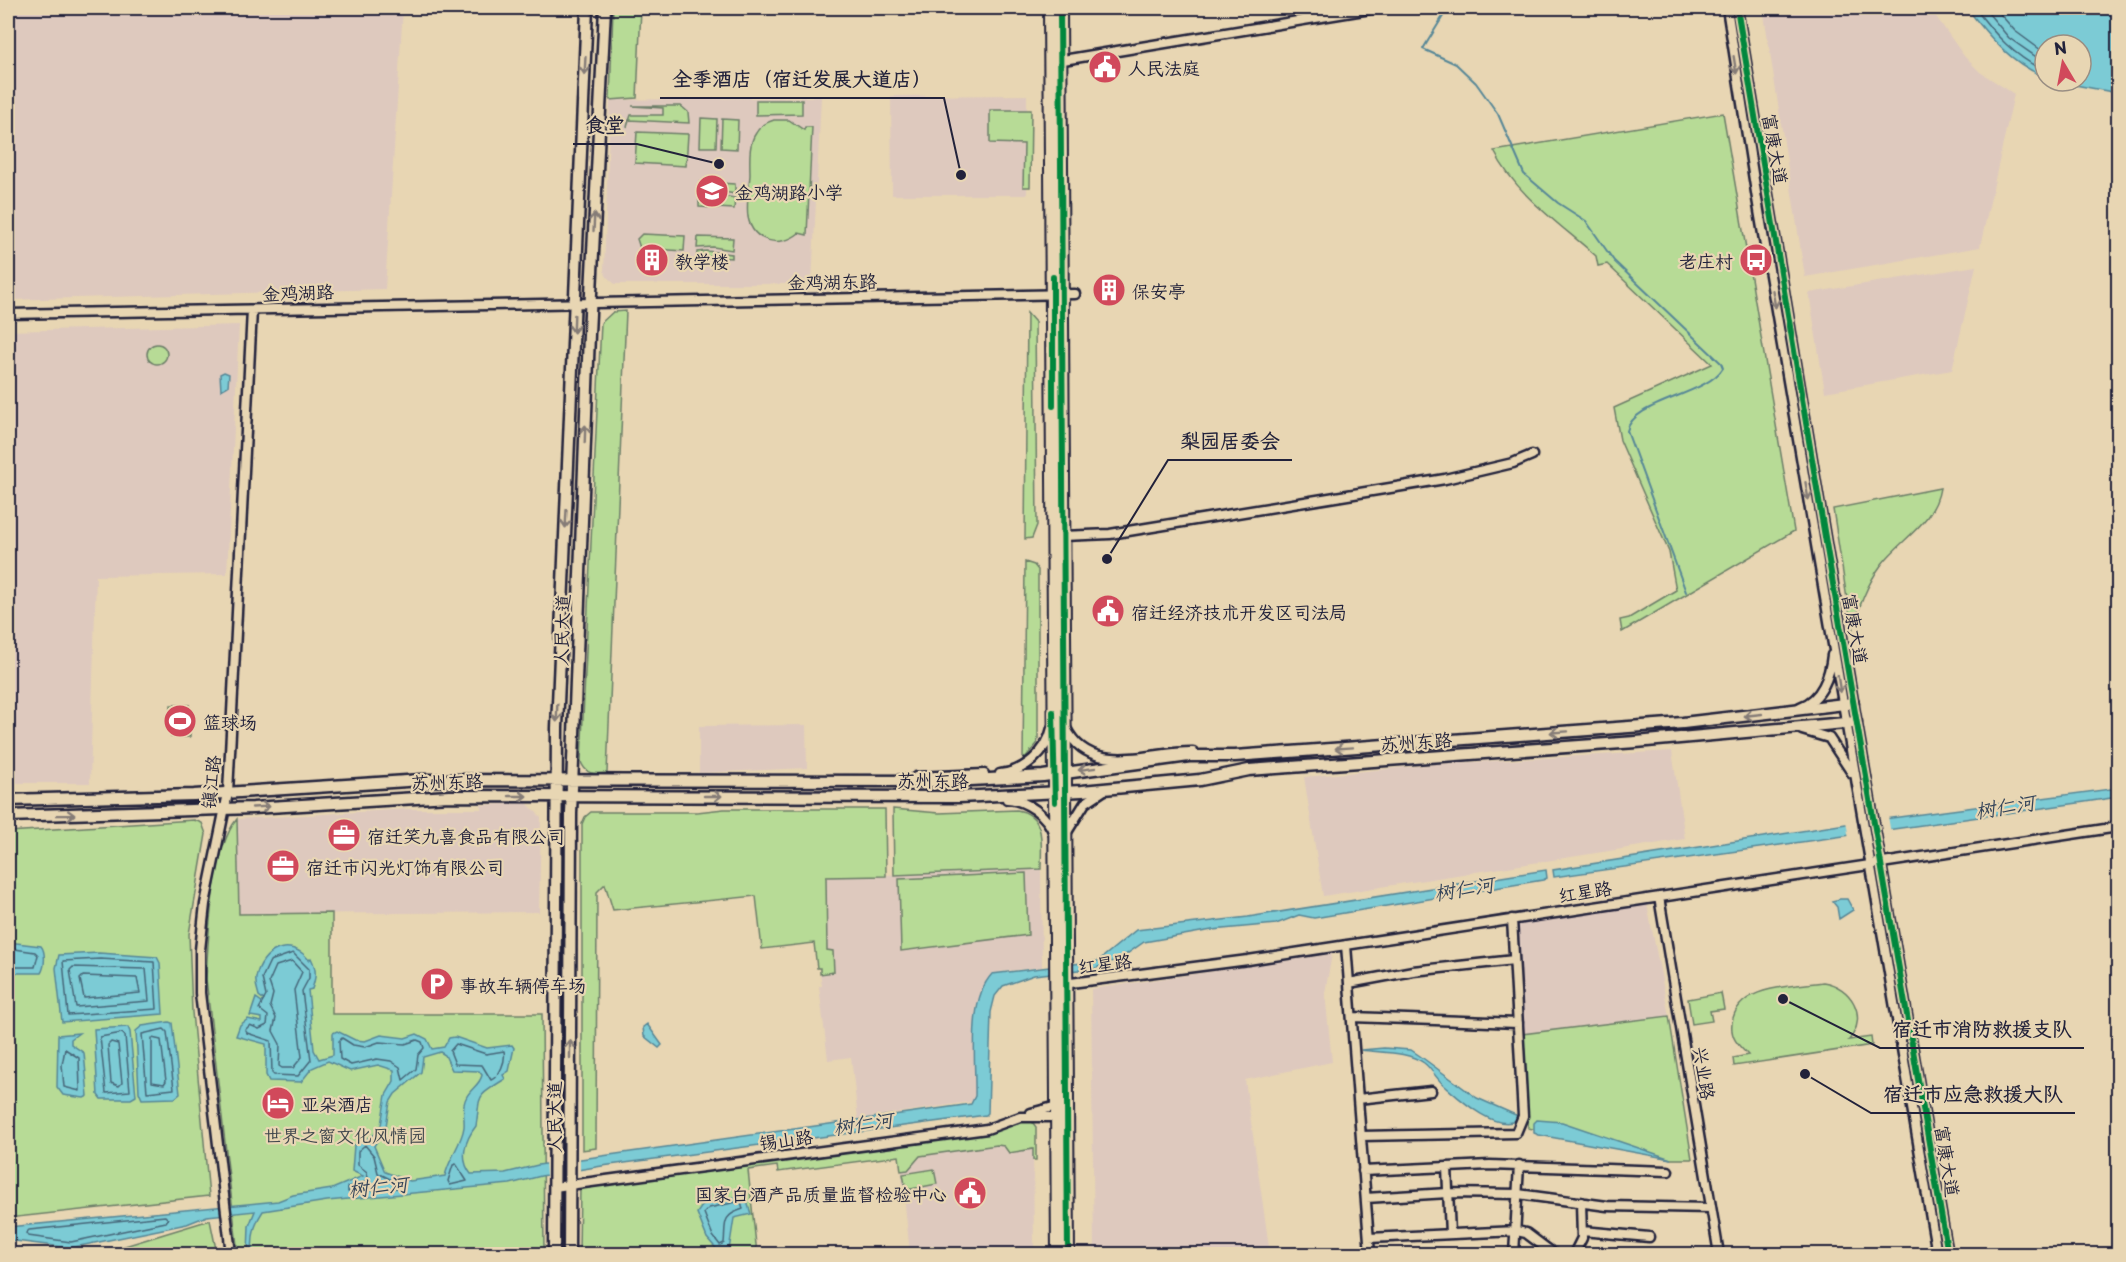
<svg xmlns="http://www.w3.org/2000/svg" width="2126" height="1262" font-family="'Playpen Sans','LXGW WenKai TC',sans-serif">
<rect width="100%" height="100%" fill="#e8d6b3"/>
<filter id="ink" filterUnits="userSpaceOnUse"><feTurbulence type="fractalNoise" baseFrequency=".0167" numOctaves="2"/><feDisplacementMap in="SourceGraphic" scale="12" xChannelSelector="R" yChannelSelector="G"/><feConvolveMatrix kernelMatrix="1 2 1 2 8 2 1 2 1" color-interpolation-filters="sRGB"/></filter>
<g filter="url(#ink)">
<path fill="#dec9be" d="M8 8H403L385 289 8 300Z
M1763 8H1930L1964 56 1980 72 2014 94 1980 247 1805 277Z
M1027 95V195H892L891 96Z
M821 97 812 284H615L607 277 604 271 610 100Z
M1976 266 1952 370 1825 392 1809 293Z
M239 325 227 574 96 576 90 783H8V331Z
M806 725 807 768 699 773V726Z
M1672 751 1685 839 1323 896 1304 777 1438 764Z
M527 803 541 817 539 912 239 914 237 819 409 809H481V805Z
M1041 869 1042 967 1000 972 986 981 981 992 976 1007 975 1101 858 1119 851 1057 828 1060 819 986H822L820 974 833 972V951L827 950 826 877Z
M1647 904 1669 1016 1522 1034 1515 923Z
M1332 954 1325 993 1332 1062 1245 1080 1270 1254H1094L1091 989Z
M1033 1139 1034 1254H910L900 1156Z"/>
<path fill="#b7db96" stroke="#6c7e68" stroke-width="1.5" d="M613 8H641L637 98 610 100Z
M756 100H802V114L756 115Z
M632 106H681L688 112 689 123 629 120 627 127 631 115H663V108Z
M990 110H1031L1030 187H1023L1024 144 990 143Z
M1723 113 1794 531 1622 632 1620 620 1629 618 1676 590 1669 552 1620 440 1614 408 1712 364 1607 264 1598 266 1596 256C1560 224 1516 195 1494 151Z
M701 118 717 119 716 147H700Z
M722 119 738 120 737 149 721 148Z
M774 120H789L804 130 805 127H812L807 235 799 233C781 248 753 243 748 217 746 204 749 188 750 175 750 162 748 144 756 133 760 126 767 122 774 120Z
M637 132 688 134 686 166 635 163Z
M700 182 735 184V194L719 191 700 192Z
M718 195 735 198 734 209 699 207V196Z
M642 234 685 236 684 251 640 248 637 239Z
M698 237 733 238 732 250 713 247 697 248Z
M706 251 732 254V258L697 256V252Z
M626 311 607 773C594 774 586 775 581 762L601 323 613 312Z
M1027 313 1035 322 1037 525 1032 538 1025 539Z
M147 354a10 10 0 1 1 20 0a10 10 0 1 1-20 0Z
M1940 488C1935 522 1901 539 1882 564 1867 584 1859 607 1852 631L1833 509Z
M1025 562 1034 565 1038 570V739L1037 744 1023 760Z
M171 705H189L190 737H171Z
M724 809H885L886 876 826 877 827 950 833 951 834 972 820 974V968H817L814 943 762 949 756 896 613 910 605 884 597 892 596 1148 582 1150V824L585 817 591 812H697Z
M893 809 939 813 1017 810C1047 815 1041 845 1041 869L894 875Z
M237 819 239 914 332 913V1014H542L544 1254H238L206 979C208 940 212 848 237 819Z
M194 820 202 823 206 834 189 934 192 1012 209 1196 8 1218V832Z
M1026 873 1028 935 901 951 899 879Z
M1823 982C1851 986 1869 1016 1849 1040L1871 1037 1872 1045 1734 1066 1733 1058 1748 1055C1739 1046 1730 1038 1732 1023 1737 984 1793 987 1823 982Z
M1721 993 1724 1009 1710 1011 1712 1021 1692 1024 1688 999Z
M1669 1016 1692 1159H1671L1528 1128 1522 1034Z
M1030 1119 1036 1127V1160H1033V1149L1009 1153 1004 1146 997 1145 920 1156 908 1170 901 1171 899 1156 778 1172 777 1166 748 1170 757 1254H579L580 1187Z
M934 1169 937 1184 906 1190 903 1174Z
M210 1220 217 1254H8V1249L67 1253 115 1249Z"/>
<path fill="#7bcbd5" stroke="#578797" stroke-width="1.5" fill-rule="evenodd" d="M1967 8H2118V93L2054 81H2081V45H2045V77C2011 63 1989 37 1967 8Z
M224 372 229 374 228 386 221 390 220 374Z
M2118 788V797L2078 803 1554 877 1553 870 1846 824Z
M1546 870 1547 878 1543 880 1314 918 1299 915 1276 924 1212 930 1144 942 1121 958 1096 968 1034 975 1003 986 995 996 991 1012 988 1113 986 1115 602 1166 541 1176 510 1184 327 1201 263 1211C254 1224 251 1238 253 1254H248L249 1226 255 1211 207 1216 187 1224 70 1248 8 1240V1227L278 1201 293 1195 332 1189 363 1176 352 1171 354 1145 374 1135 381 1125 386 1095 394 1081V1070L378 1065 350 1071 328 1061 312 1068 301 1082 269 1081 266 1075V1044L236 1036 240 1025 248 1019 262 1022V1018L250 1016 256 998 262 1002 264 1000 259 996C258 991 255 985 256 978 261 950 290 936 309 960L311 958C317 970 316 977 312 989L308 990 314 1050 319 1059 333 1055V1033L337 1031 355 1040 365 1041 381 1035 405 1038 417 1034 427 1039 432 1049 444 1047 449 1038 455 1037 487 1048 512 1045 514 1048 509 1071 503 1075 505 1079C474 1098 481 1094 476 1126 465 1140 459 1159 471 1174L505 1173 538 1165 971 1104 975 1096C976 1061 967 1001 992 974L1098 961 1136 930 1248 917ZM440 1052 445 1055 452 1070 479 1071 482 1075C480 1085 470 1089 466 1098 461 1108 465 1117 464 1127 462 1143 449 1158 445 1176L410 1181 385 1172 374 1146 386 1126 390 1102 395 1094 421 1072 423 1057Z
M1840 899H1847L1853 910 1839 919 1837 907 1832 901Z
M8 942 41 946C46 952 45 967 41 973H8Z
M99 953 157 957 160 963 163 1014 62 1022 56 968 59 955Z
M169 1022 172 1023 180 1094 175 1098 142 1099 139 1092 136 1031 142 1026Z
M647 1024 662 1045 659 1048 644 1036 643 1027Z
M128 1027 130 1032 136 1096 131 1099H101L98 1095 94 1029Z
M79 1033 71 1039V1044L84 1053 88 1096 84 1098 63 1095 57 1087 58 1035Z
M1384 1048 1411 1050 1420 1056 1477 1098 1518 1116 1517 1120C1496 1132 1462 1101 1446 1087 1437 1080 1432 1069 1424 1063 1407 1051 1381 1053 1361 1050Z
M1537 1120 1562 1122 1671 1159 1539 1135 1534 1133V1123Z
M745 1195 751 1214 734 1218 729 1250 720 1253 707 1238 697 1213 704 1203Z"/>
<path fill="#e8d6b3" d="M1888 816 1891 834 1849 839 1846 821Z
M580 1156V1172L546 1176 545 1161Z"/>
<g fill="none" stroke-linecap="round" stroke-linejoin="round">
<path stroke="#466679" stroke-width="1.5" d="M1975 8C1994 34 2015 57 2045 71
M1984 8 2009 38 2045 63
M1995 8 2015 31 2045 53
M8 948 35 952 38 955 35 967H8
M293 953 309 969V978L302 991 311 1060 298 1076 274 1075 272 1073 271 1041 247 1033 245 1030 250 1025 259 1029 267 1025 268 1016 259 1009 266 996 262 978 270 961Z
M100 959 154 962 157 1009 68 1015 63 961Z
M292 961 302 972 294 990 302 1057 293 1068H282L279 1066 280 1044 273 1031 276 1018 270 1006 273 994 269 982 276 966Z
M73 967 146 969 149 1001 76 1007 70 970Z
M83 976 137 978 140 993 84 998 80 979Z
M164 1029 167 1032 174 1089 147 1092 142 1034Z
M122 1033 125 1036 130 1091 106 1093 100 1037Z
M152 1038 161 1040 166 1081 164 1084 152 1082Z
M342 1038 353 1045 365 1047 379 1042 405 1044 417 1040 422 1042 424 1048 418 1055 416 1069 403 1080 400 1067 391 1061 377 1059 351 1065 340 1059 339 1041Z
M111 1042 118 1044 122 1083 119 1086 111 1083 108 1045Z
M456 1044 486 1054 504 1051C506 1061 500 1076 491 1080L482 1065 455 1064 450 1051Z
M65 1049 79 1058 80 1091 64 1087 62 1065Z
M365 1145 374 1156 378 1173 398 1183V1188L348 1192V1187L362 1184 368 1178 367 1172 358 1165V1151Z
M456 1164 467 1181 450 1185 448 1181 453 1165Z
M741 1201 743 1209C721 1216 726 1223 724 1243L720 1245 713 1236 704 1213 709 1208Z
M165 1216 168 1219 166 1222 71 1242 28 1236 26 1233 29 1230Z"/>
<path stroke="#578797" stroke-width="2" d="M1448 8 1423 49 1456 64 1476 83 1498 114 1524 174 1558 203 1586 221 1614 261 1721 363 1723 368C1706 396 1632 401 1627 431L1686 592"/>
<defs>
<path id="minor" d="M1727 8 1757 199 1937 1254
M1737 8 1828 555 1948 1254
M1057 61 1376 8
M8 314 1075 294
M1063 536 1110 534 1445 479 1513 463 1532 455
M1800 707C1822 700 1830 675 1832 655
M1066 728C1090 778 1150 751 1193 752
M1802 730 1829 738 1852 773
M1000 774C1024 772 1047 752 1052 728
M916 777 984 774
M1007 799C1027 800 1048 816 1054 834
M1067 832 1085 803 1103 791
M1659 897 1719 1254
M1346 945 1370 1254
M1349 983 1413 971 1514 960
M1063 984 1248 960 2118 827
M1352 1017 1518 1023
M1358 1099 1431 1091
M1031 1113 1057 1106
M1361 1136 1516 1133 1523 1116 1512 919
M1447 1167 1450 1234
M1363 1171 1490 1165 1668 1171
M554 1187 987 1129 1020 1117H1057
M1366 1198 1448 1193 1518 1194 1607 1206 1711 1208
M1582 1231 1649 1237
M1369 1238 1517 1231 1526 1233 1554 1254
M231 1254 200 993V950L205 904 228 793 252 310
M1514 1254 1519 1165
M1574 1254 1582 1238 1581 1202"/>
<path id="major" d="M8 800 194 795 422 780 953 781 1043 776 1189 756H1235L1683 723 1853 703
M8 816 253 808 449 796 959 797 1082 791 1200 780 1249 770 1636 742 1856 722
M554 1254 557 728 587 8
M569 1254 571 814 589 334 605 8"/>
<path id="highway" d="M1050 8 1058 1254
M1060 8 1068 1254"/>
</defs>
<use href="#minor" stroke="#22223b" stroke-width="13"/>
<use href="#major" stroke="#22223b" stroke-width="15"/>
<use href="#highway" stroke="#22223b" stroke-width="16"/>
<use href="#minor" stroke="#e8d6b3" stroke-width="8"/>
<use href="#major" stroke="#e8d6b3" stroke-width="10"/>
<use href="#highway" stroke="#e8d6b3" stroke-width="12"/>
<defs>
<path id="cycleway" d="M1060 8 1068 1254
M1737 8 1828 555 1948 1254
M1053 406V277
M1053 712 1055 802"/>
</defs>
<use href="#cycleway" stroke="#e8d6b3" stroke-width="10"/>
<use href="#cycleway" stroke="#00873e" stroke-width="6"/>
</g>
<defs><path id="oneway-shaft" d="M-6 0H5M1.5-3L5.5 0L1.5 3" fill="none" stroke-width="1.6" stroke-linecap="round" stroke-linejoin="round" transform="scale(1.5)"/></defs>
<g stroke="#857c77">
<use href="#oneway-shaft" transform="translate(1735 65) rotate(81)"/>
<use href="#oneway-shaft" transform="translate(585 66) rotate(93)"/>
<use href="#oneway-shaft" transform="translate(594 222) rotate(-87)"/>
<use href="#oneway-shaft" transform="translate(1774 299) rotate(80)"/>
<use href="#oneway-shaft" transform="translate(574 324) rotate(92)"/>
<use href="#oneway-shaft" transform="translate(585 434) rotate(-88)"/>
<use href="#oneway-shaft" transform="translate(1807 491) rotate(80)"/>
<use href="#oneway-shaft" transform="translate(566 519) rotate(93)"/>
<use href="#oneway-shaft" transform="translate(1839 684) rotate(81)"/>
<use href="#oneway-shaft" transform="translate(557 713) rotate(92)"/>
<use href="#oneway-shaft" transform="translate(1753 715) rotate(174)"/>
<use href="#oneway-shaft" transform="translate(1559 732) rotate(176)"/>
<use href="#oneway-shaft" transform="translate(1344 748) rotate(176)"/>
<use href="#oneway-shaft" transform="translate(1087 769) rotate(173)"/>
<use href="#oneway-shaft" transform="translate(518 796)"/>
<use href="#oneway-shaft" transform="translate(713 796)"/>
<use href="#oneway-shaft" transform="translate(261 807) rotate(-3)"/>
<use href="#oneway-shaft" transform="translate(66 815) rotate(-1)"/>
<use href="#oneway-shaft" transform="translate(570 1049) rotate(-90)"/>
</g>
</g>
<defs>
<symbol id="civic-disc" viewBox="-11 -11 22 22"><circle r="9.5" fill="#d1495b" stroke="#e8d6b3"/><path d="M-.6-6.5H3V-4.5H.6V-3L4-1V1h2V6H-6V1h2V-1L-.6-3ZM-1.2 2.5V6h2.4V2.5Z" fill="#fff"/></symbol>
<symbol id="school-disc" viewBox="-11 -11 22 22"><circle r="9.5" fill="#d1495b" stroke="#e8d6b3"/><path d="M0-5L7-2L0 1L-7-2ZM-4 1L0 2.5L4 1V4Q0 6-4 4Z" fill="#fff"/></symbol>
<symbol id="building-disc" viewBox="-11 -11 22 22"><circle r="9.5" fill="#d1495b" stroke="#e8d6b3"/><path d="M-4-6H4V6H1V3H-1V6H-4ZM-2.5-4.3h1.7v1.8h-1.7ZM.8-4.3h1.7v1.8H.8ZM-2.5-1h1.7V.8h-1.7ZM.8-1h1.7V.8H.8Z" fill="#fff"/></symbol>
<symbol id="bus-disc" viewBox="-11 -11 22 22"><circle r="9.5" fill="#d1495b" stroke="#e8d6b3"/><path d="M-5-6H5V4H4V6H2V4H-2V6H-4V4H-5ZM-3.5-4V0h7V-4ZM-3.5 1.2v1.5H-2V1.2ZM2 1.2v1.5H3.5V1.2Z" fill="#fff"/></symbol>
<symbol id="stadium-disc" viewBox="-11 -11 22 22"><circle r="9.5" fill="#d1495b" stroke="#e8d6b3"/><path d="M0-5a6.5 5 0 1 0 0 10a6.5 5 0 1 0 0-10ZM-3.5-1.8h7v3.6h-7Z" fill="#fff"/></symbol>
<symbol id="office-disc" viewBox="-11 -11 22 22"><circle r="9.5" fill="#d1495b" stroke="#e8d6b3"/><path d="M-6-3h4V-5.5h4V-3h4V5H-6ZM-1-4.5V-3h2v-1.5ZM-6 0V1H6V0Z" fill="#fff"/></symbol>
<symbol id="parking-disc" viewBox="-11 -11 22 22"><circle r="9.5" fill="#d1495b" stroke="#e8d6b3"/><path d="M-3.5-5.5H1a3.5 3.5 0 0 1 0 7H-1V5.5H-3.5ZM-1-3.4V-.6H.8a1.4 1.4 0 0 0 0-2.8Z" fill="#fff"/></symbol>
<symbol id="hotel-disc" viewBox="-11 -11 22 22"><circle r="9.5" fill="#d1495b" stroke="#e8d6b3"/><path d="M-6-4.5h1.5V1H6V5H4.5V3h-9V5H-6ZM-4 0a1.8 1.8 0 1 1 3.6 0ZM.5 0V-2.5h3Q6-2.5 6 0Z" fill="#fff"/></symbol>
</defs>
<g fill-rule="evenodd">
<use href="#civic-disc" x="1086" y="48" width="38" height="38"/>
<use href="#school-disc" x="693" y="172" width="38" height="38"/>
<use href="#building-disc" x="633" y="241" width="38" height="38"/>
<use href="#bus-disc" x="1737" y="241" width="38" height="38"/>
<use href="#building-disc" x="1090" y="271" width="38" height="38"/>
<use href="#civic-disc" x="1089" y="592" width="38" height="38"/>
<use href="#stadium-disc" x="161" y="702" width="38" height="38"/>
<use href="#office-disc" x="325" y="816" width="38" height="38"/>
<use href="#office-disc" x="264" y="847" width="38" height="38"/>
<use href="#parking-disc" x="418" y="965" width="38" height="38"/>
<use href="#hotel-disc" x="259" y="1084" width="38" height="38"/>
<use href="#civic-disc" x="951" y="1174" width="38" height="38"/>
</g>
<g text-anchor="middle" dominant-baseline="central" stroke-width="4.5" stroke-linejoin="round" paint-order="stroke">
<g font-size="18" fill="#22223b" stroke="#e8d6b3" text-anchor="start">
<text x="1128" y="67">人民法庭</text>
<text x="735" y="191">金鸡湖路小学</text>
<text x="675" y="260">教学楼</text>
<text x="1733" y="260" text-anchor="end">老庄村</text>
<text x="1132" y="290">保安亭</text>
<text x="1131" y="611">宿迁经济技术开发区司法局</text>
<text x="203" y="721">篮球场</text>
<text x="367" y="835">宿迁笑九喜食品有限公司</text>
<text x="306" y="866">宿迁市闪光灯饰有限公司</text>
<text x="460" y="984">事故车辆停车场</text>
<text x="301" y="1103">亚朵酒店</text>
<text x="947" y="1193" text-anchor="end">国家白酒产品质量监督检验中心</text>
</g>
<g font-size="18" fill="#22223b" stroke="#e8d6b3">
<text transform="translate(1776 149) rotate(80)">富康大道</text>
<text transform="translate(832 281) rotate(-1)">金鸡湖东路</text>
<text transform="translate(298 292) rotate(-2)">金鸡湖路</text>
<text transform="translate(1856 629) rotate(80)">富康大道</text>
<text transform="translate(561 630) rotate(-88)">人民大道</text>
<text transform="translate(1416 741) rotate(-4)">苏州东路</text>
<text x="933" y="779">苏州东路</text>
<text transform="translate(447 781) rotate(-2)">苏州东路</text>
<text transform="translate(210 782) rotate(-84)">镇江路</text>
<text transform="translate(1585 891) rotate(-9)">红星路</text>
<text transform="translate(1105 963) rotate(-7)">红星路</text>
<text transform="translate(1705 1073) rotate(81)">兴业路</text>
<text transform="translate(553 1117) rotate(-90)">人民大道</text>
<text transform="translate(786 1139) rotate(-8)">锡山路</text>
<text transform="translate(1948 1161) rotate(81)">富康大道</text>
</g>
<g font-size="18" fill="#40474d" stroke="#e8d6b3">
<text x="345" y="1134">世界之窗文化风情园</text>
</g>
<g font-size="20" font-style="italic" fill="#34445a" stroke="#e8d6b3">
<text transform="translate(2005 806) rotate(-9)">树仁河</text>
<text transform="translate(1464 888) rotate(-9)">树仁河</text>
<text transform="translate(863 1123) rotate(-8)">树仁河</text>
<text transform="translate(378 1186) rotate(-6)">树仁河</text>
</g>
</g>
<path fill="none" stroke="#22223b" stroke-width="2" d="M961 175L944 98H660M719 164L637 144H573M1107 559L1168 460H1292M1783 999L1880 1048H2084M1805 1074L1871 1113H2075"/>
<g fill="#22223b" stroke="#e8d6b3" stroke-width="2">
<circle cx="961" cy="175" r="6"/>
<circle cx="719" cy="164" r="6"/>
<circle cx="1107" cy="559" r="6"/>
<circle cx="1783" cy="999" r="6"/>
<circle cx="1805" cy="1074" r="6"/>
</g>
<g font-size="20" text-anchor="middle" font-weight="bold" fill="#22223b" stroke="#e8d6b3" stroke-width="4.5" stroke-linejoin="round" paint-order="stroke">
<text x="802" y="86">全季酒店（宿迁发展大道店）</text>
<text x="605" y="132">食堂</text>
<text x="1230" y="448">梨园居委会</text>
<text x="1982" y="1036">宿迁市消防救援支队</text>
<text x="1973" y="1101">宿迁市应急救援大队</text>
</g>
<rect width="2126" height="1262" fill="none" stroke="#e8d6b3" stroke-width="30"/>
<rect x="15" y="15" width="2096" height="1232" fill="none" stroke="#22223b" stroke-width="2" filter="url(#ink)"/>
<g transform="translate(2063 63) rotate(350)"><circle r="28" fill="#e8d6b3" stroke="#998e83" stroke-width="1.5"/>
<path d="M0-4.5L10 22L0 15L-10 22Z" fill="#d1495b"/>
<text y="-9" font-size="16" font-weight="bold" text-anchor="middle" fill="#22223b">N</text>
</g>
</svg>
